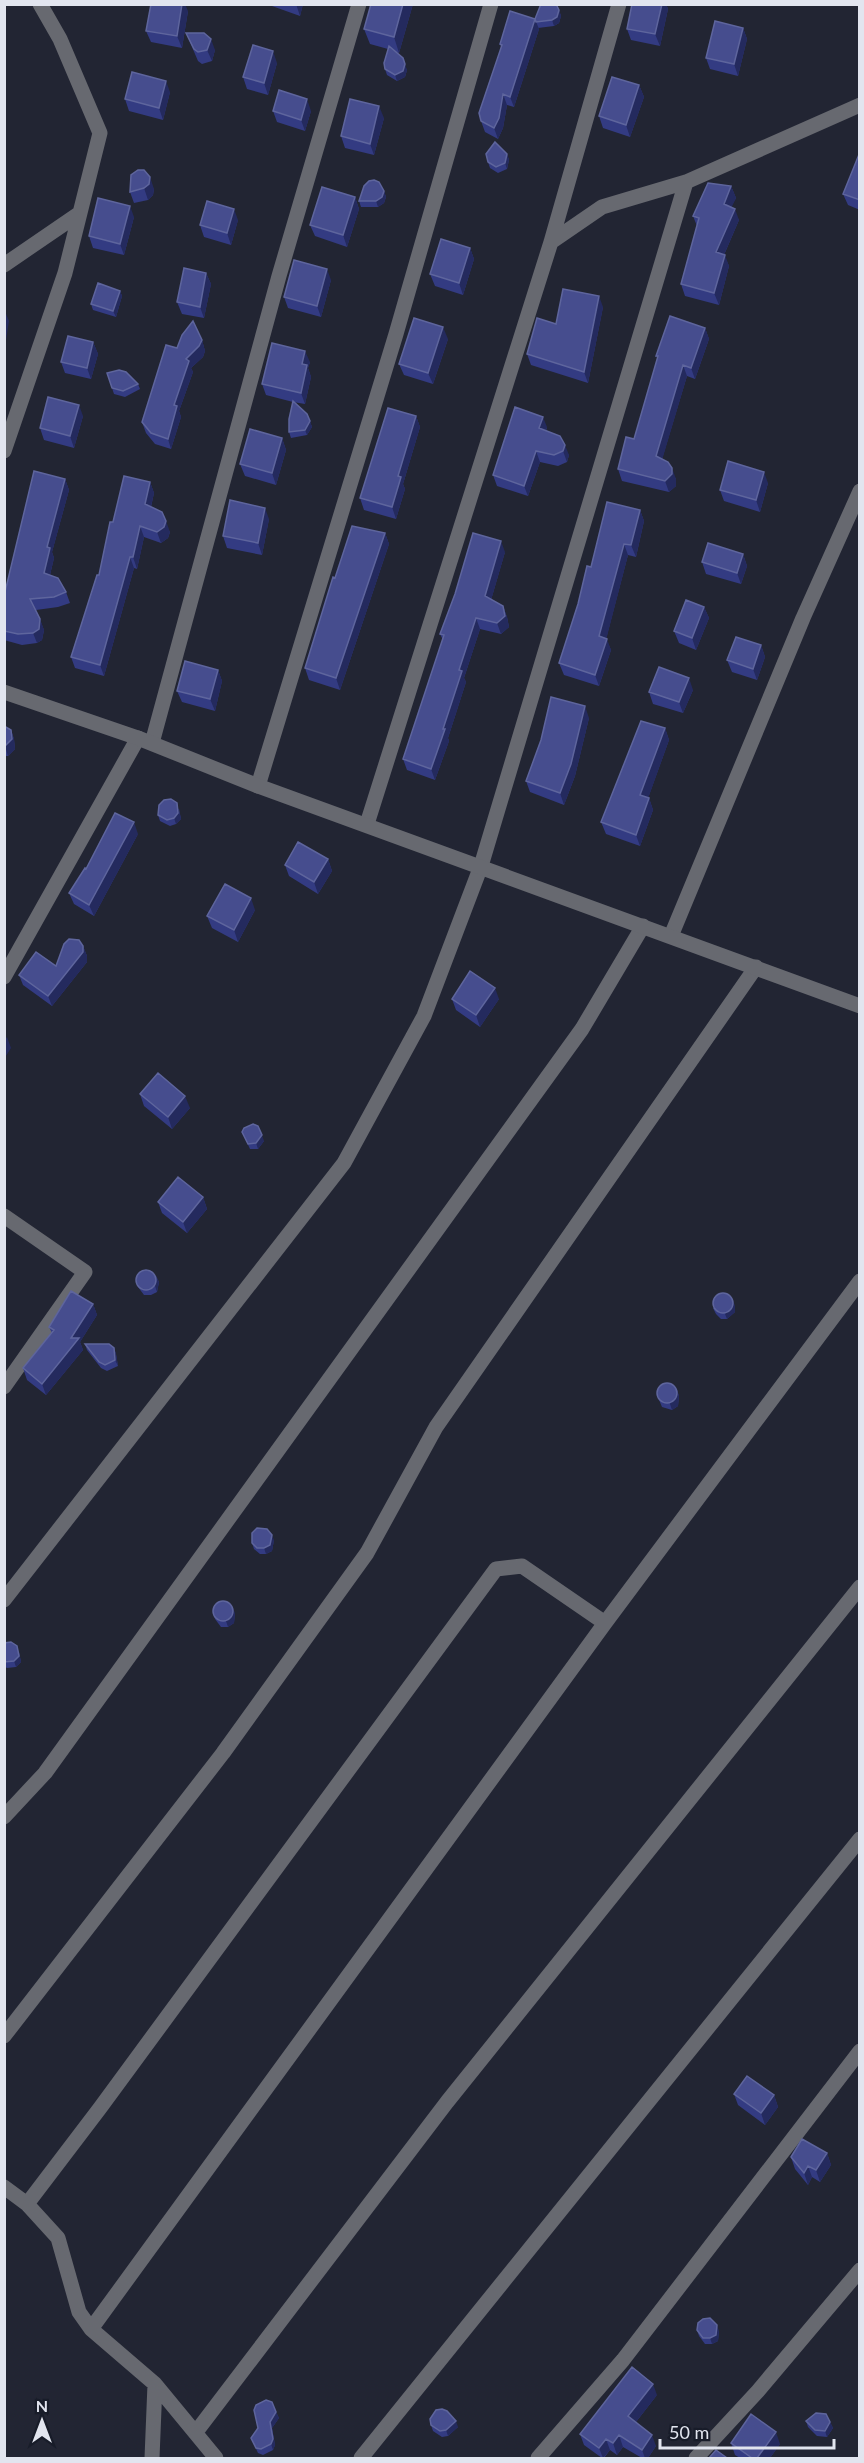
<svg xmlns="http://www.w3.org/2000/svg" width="864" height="2463" font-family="Lato,sans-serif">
<rect width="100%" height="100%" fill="#222533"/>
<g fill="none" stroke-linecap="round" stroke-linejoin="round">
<path stroke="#676970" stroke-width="15" d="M551 242 602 207 686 182 860 105
M4 265 80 213
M4 451 65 273 100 133 60 39 40 4
M152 743 279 276 359 4
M258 786 396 334 491 4
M367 824 551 242 619 4
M671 936 803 618 860 491
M4 977 138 738
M4 1216 85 1272 4 1387
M4 1600 344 1163 424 1016 481 866 686 182
M4 1817 45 1773 582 1029 643 926
M4 2036 223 1753 367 1553 436 1427 756 967
M4 2187 27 2204 58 2238 79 2312 91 2329 155 2384 216 2458
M27 2204 100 2108 496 1569 522 1566 605 1623
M91 2329 605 1623 860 1281
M196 2432 447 2102 860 1587
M152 2458 155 2384
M361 2458 860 1839
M538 2458 623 2360 860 2051
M696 2458 758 2391 860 2270"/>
<path stroke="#676970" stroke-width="15" d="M4 692 138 738 258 786 860 1006"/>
</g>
<path fill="#333b82" d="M271 4H303L300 16 272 6Z
M413 4 399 53 396 52 407 70 405 77 397 81 387 75 385 69 388 49 370 44 364 29Z
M632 4H666L668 9 660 46 631 40 627 29Z
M559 10 561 16 559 23 554 26 538 28 539 29 514 107 507 105 503 128 498 139 485 132 481 121 501 47 500 44 535 19Z
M188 11 182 48 151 42 146 31Z
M743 28 747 39 738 76 710 69 706 58Z
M186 33 215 50 212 61 202 64 198 61Z
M277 63 268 95 247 89 243 77Z
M639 85 644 97 630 137 603 128 599 116Z
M170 92 163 120 129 111 125 99Z
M273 111H311L305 131 277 122Z
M384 118 374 155 345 148 341 136Z
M860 152V210L848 205 843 194Z
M507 154 509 160 507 169 498 173 490 168 488 162Z
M131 175 154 189 153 195 148 200 134 203 130 192Z
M731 186 736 198 731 207 739 220 724 255 729 266 719 305 685 296 681 284 697 226 693 216Z
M384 191 386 197 384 203 378 207H361L359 201Z
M355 197 359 209 347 247 315 236 310 225Z
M134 217 124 255 93 248 89 236Z
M238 220 231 245 204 237 200 225Z
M470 248 474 259 463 295 435 286 430 274Z
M206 273 211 284 204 318 182 314 177 302Z
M331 280 321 317 288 308 284 297Z
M120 291 122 296 116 317 93 310 91 304Z
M603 307 588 383 531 365 527 354 556 324Z
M705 328 709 339 695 379 687 376 662 459 676 479V486L669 492 622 481 618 469 634 439 658 359 656 356Z
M448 339 433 384 404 375 399 364Z
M202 340 205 351 203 357 191 368 193 372 179 411 181 417 171 449 155 444 146 433 142 422 177 348Z
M93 342 98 354 91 379 65 373 61 362Z
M310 362 308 368 311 377 305 404 293 402 307 414 312 427 307 435 291 438 289 432 293 402 266 395 262 384Z
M107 373 138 384 140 389 125 397 114 394Z
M83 416 74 448 44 440 40 428Z
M416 416 420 427 403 484 405 489 396 519 364 510 360 498Z
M547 427 546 431 569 455 567 462 558 466 540 462 528 496 497 486 493 475Z
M282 438 286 450 276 485 245 476 240 464Z
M65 479 69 490 52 552 54 558 50 575 66 592 70 603 58 607 36 610 44 630 42 640 37 643 22 645 4 640V596Z
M150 482 154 493 151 507 170 532 168 538 161 543 144 537 137 569 134 568 104 676 75 668 71 657 99 575 113 522Z
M768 483 760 512 724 501 720 490Z
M640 510 644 521 636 557 628 555 606 639 611 650 599 686 564 675 559 663 591 567Z
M269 519 262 555 227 548 223 536Z
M385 533 389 544 340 690 309 680 305 668Z
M505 552 491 600 503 606 507 617 509 627 501 634 480 629 464 678 466 682 448 738 449 741 435 780 407 770 403 759 443 640 440 634Z
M743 554 747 566 741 584 706 574 702 562Z
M704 607 709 618 696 650 679 643 674 631Z
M761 645 765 657 757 680 732 672 727 660Z
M218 670 222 681 215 711 182 702 177 691Z
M693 690 683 713 653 704 649 692Z
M589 718 575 776 564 805 530 792 526 781 541 740Z
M4 726 11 730 14 739 15 749 8 756H4Z
M665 728 669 740 648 798H649L653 810 640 846 606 834 601 822Z
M179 809 181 819 176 824 170 826 160 821 158 815Z
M138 834 94 916 74 904 69 893 86 869Z
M328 859 332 871 318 894 289 876 285 865Z
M255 910 238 942 212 928 207 916Z
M83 946 87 956V962L52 1006 23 985 19 975 56 966Z
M452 999H499L480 1027 456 1010Z
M140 1094 190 1108 172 1129 144 1106Z
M242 1132 264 1141 258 1149H250Z
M203 1197 207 1209 187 1233 162 1213 158 1202Z
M156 1276 159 1282 157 1292 151 1295H144L138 1287 136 1281Z
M93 1304 97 1315 80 1342 83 1350 46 1395 27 1380 23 1368 52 1333 49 1327Z
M735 1306V1312L727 1319H721L716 1314 713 1308Z
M85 1344 114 1348 116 1354 118 1366 107 1371 101 1368 87 1350Z
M677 1390 679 1396 678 1406 672 1410 662 1407 657 1395Z
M274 1540 272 1551 266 1554H260L254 1549 252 1543Z
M213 1613H235L234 1623 228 1627H221L215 1619Z
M4 1643 19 1652 21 1662 16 1667 7 1668 4 1666Z
M734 2094 774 2095 778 2107 765 2125 738 2105Z
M827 2153 831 2165 820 2182 812 2177 808 2185 795 2169 791 2157Z
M697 2330 719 2331 718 2341 712 2344H705L699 2336Z
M657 2395 636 2422 656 2446 648 2458H642L623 2447 617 2455 610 2450 604 2458H602L584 2445 580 2434Z
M276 2412 279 2418 272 2428 275 2445 273 2450 263 2455 258 2453 251 2438Z
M806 2421 830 2422 833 2428 827 2437 817 2436 808 2427Z
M431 2425 458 2427 448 2436 442 2437 433 2431Z
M731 2443 780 2444 770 2458H740L735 2455Z"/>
<path fill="#242a5e" d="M182 4H185L188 11 182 48 177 36Z
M296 4H303L300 16Z
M403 4H413L399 53 394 37Z
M662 4H666L668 9 660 46 655 34Z
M559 10 561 16 559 23 554 26 552 20Z
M535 19 539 29 514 107 510 97Z
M743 28 747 39 738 76 734 64Z
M211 39 215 50 212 61 207 50Z
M273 51 277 63 268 95 264 83Z
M403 58 407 70 405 77 397 81 395 75Z
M166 81 170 92 163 120 159 108Z
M639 85 644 97 630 137 626 125Z
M503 94 507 105 503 128 498 139 494 128Z
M307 99 311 111 305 131 301 120Z
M379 106 384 118 374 155 370 144Z
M507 154 509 160 507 169 505 163Z
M150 177 154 189 153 195 148 200 144 188Z
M731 186 736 198 728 215 724 204Z
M384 191 386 197 384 203 378 207 376 201Z
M355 197 359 209 347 247 343 235Z
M130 206 134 217 124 255 120 244Z
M234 209 238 220 231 245 227 233Z
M735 209 739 220 720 264 716 252Z
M470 248 474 259 463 295 459 283Z
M725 255 729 266 719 305 714 293Z
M327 269 331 280 321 317 317 306Z
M206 273 211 284 204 318 200 307Z
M120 291 122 296 116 317 113 311Z
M599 296 603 307 588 383 584 372Z
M4 309 9 321 6 340 4 338Z
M443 327 448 339 433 384 428 373Z
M705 328 709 339 695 379 691 368Z
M202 340 205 351 203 357 191 368 193 372 179 411 181 417 171 449 168 439 174 405 186 359Z
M93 342 98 354 91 379 87 368Z
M305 351 310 362 308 368 311 377 305 404 301 393 302 364Z
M683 365 687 376 660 467 656 456Z
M79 405 83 416 74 448 70 436Z
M416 416 420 427 403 484 405 489 396 519 392 507 398 476Z
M543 417 547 427 543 439 539 428Z
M310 421 312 427 307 435 305 430Z
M282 438 286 450 276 485 272 473Z
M565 445 569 455 567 462 563 451Z
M536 451 540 462 528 496 524 486Z
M672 468 676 479V486L669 492 665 481Z
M764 472 768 483 760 512 756 500Z
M65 479 69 490 52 552 54 558 48 583 44 573 47 547Z
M150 482 154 493 149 515 145 504Z
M265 508 269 519 262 555 258 543Z
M640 510 644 521 636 557 631 545Z
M166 521 170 532 168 538 161 543 157 532Z
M140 526 144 537 137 569 133 557Z
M385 533 389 544 340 690 336 678Z
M501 541 505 552 489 607 485 596Z
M624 544 628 555 604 648 599 636Z
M743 554 747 566 741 584 737 573Z
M130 557 134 568 104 676 100 665Z
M503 606 507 617 509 627 501 634 497 623Z
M704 607 709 618 696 650 692 638Z
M476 618 480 629 464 678 466 682 448 738 449 741 435 780 431 769 459 670Z
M40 619 44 630 42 640 37 643 33 633Z
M607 639 611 650 599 686 595 675Z
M761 645 765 657 757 680 753 669Z
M218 670 222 681 215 711 210 699Z
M689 678 693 690 683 713 679 702Z
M585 706 589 718 575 776 564 805 560 793Z
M665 728 669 740 645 807 640 795Z
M11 730 14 739 15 749 8 756 5 746Z
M649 798 653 810 640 846 636 835Z
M177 803 181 819 176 824 174 818Z
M134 822 138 834 94 916 89 905Z
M328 859 332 871 318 894 314 882Z
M251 898 255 910 238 942 234 930Z
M83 946 87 956V962L52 1006 48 996Z
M495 988 499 999 480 1027 476 1015Z
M7 1037 11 1048 4 1059V1041Z
M185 1096 190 1108 172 1129 168 1117Z
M262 1135 264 1141 258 1149 256 1143Z
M203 1197 207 1209 187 1233 183 1222Z
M156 1276 159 1282 157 1292 155 1286Z
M733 1300 735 1306V1312L727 1319 725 1314Z
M93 1304 97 1315 80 1342 83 1350 46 1395 42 1384Z
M114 1348 116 1354 118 1366 115 1360Z
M677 1390 679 1396 678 1406 672 1410 670 1404Z
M272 1535 274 1540 272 1551 266 1554 264 1548Z
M233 1608 235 1613 234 1623 228 1627 226 1621Z
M17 1646 19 1652 21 1662 16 1667 14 1661Z
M774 2095 778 2107 765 2125 761 2113Z
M827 2153 831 2165 820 2182 816 2170Z
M808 2166 812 2177 808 2185 804 2173Z
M717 2325 719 2331 718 2341 712 2344 710 2338Z
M653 2384 657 2395 632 2427 628 2416Z
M276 2412 279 2418 272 2428 275 2445 273 2450 271 2444 270 2422Z
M456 2421 458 2427 448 2436 446 2430Z
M830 2422 833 2428 827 2437 825 2431Z
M776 2432 780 2444 770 2458H757Z
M619 2435 623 2447 617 2455 613 2443Z
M652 2435 656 2446 648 2458H645L642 2450Z
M606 2439 610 2450 603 2458 599 2448Z"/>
<path fill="#464d8e" stroke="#5e659d" stroke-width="1.5" d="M151 4H182L177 36 146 31Z
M371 4H403L394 37 364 29Z
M541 4H556L559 10 557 17 552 20 536 22 535 19Z
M632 4H662L655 34 627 29Z
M510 11 535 19 510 97 503 94 499 118 494 128 481 121 479 113 502 45 500 44Z
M715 21 743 28 734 64 706 58Z
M186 33H204L211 39 207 50 198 52 194 49Z
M253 45 273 51 264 83 243 77Z
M389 46 403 58 405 64 403 71 395 75 385 69 384 63Z
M132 72 166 81 159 108 125 99Z
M612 77 639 85 626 125 599 116Z
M279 90 307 99 301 120 273 111Z
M350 99 379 106 370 144 341 136Z
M495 142 507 154 505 163 496 167 488 162 486 154Z
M860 152V200L843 194Z
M138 170H144L150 177 149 184 144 188 130 192 131 175Z
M374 180 379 182 384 191 382 197 376 201H359L364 186 369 181Z
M708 183 731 186 724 204 735 209 716 252 725 255 714 293 681 284 699 218 693 216Z
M322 187 355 197 343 235 310 225Z
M98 198 130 206 120 244 89 236Z
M207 201 234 209 227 233 200 225Z
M441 239 470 248 459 283 430 274Z
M294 260 327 269 317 306 284 297Z
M184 268 206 273 200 307 177 302Z
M98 283 120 291 113 311 91 304Z
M563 289 599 296 584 372 527 354 537 318 556 324Z
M670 316 705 328 691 368 683 365 656 456 668 462 672 468V474L665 481 618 469 626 437 634 439 658 356H656Z
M414 318 443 327 428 373 399 364Z
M193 321 202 340 199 346 186 359 189 361 174 405 177 406 168 439 151 433 142 422 166 345 177 348 182 335Z
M68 336 93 342 87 368 61 362Z
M272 343 305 351 302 364 307 365 301 393 262 384Z
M119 370 126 372 138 384 123 391 112 388 107 373Z
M48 397 79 405 70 436 40 428Z
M293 401 307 414 310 421 305 430 289 432V419Z
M515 407 543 417 539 428 560 436 565 445 563 451 554 455 536 451 524 486 493 475Z
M388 408 416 416 398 476 401 477 392 507 360 498Z
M250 429 282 438 272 473 240 464Z
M728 461 764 472 756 500 720 490Z
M34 471 65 479 47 547 50 548 44 573 58 578 66 592 54 597 30 599 40 619 39 629 33 633 18 634 4 631V596Z
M124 476 150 482 145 504 162 512 166 521 164 527 157 532 140 526 133 557H130L100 665 71 657 97 575H99L110 522H113Z
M230 500 265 508 258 543 223 536Z
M607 502 640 510 631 545 624 544 599 636 607 639 595 675 559 663 578 604 587 566 591 567Z
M352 526 385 533 336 678 305 668 333 577 335 578Z
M473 533 501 541 485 596 503 606 505 616 497 623 476 618 459 670 462 671 443 729H445L431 769 403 759 444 635 440 634 455 594Z
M708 543 743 554 737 573 702 562Z
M686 600 704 607 692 638 674 631Z
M736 637 761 645 753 669 727 660Z
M185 661 218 670 210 699 177 691Z
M659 667 689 678 679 702 649 692Z
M551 697 585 706 571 764 560 793 526 781 541 740Z
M641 721 665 728 640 795 649 798 636 835 601 822Z
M4 726 11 730 12 739 5 746Z
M171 799 177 803 178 813 174 818 167 820 158 815 159 805 164 800Z
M115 813 134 822 89 905 69 893 85 868 86 869Z
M298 842 328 859 314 882 285 865Z
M225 884 251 898 234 930 207 916Z
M69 939 79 940 83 946V952L48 996 19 975 36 952 56 966 64 944Z
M470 971 495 988 476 1015 452 999Z
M158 1073 185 1096 168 1117 140 1094Z
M253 1124 258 1126 262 1135 256 1143 248 1144 242 1132 244 1128Z
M178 1177 203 1197 183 1222 158 1202Z
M136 1280a10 10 0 1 1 20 0a10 10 0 1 1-20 0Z
M71 1291 93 1304 71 1338H79L42 1384 23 1368 54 1330 49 1327Z
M713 1303a10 10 0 1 1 20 0a10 10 0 1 1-20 0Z
M85 1344H109L114 1348 115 1360 105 1365 99 1362Z
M657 1393a10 10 0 1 1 20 0a10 10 0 1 1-20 0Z
M257 1528 267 1529 272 1535 270 1545 264 1548H257L252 1543V1533Z
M213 1611a10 10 0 1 1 20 0a10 10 0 1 1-20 0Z
M11 1642 17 1646 19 1656 14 1661 4 1662V1643Z
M747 2076 774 2095 761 2113 734 2094Z
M802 2139 827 2153 816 2170 808 2166 804 2173 791 2157Z
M710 2318 717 2325 716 2335 710 2338H703L697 2330 698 2323 703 2319Z
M632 2367 653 2384 628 2416 652 2435 642 2450 619 2435 613 2443 606 2439 599 2448 580 2434Z
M266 2400 272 2402 276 2412 270 2422 273 2439 271 2444 261 2449 256 2448 251 2438 258 2428 254 2410 256 2405Z
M442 2409 447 2411 456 2421 446 2430 440 2431 431 2425 430 2419 436 2410Z
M816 2413 826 2414 830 2422 825 2431 815 2430 806 2421Z
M751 2414 776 2432 757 2458H752L731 2443Z
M716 2450 727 2458H709Z"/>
<rect width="864" height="2463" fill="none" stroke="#e2e5ef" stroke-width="12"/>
<g transform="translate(42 2421)" stroke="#181c29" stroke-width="4.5" paint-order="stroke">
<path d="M0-4.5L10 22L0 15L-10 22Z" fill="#e2e5ef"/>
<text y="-9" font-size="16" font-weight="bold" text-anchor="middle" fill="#e2e5ef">N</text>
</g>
<path d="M660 2439v9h174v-9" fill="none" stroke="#e2e5ef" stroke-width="3"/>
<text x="669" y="2439" font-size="18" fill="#e2e5ef" stroke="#181c29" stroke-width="4.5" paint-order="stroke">50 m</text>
</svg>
